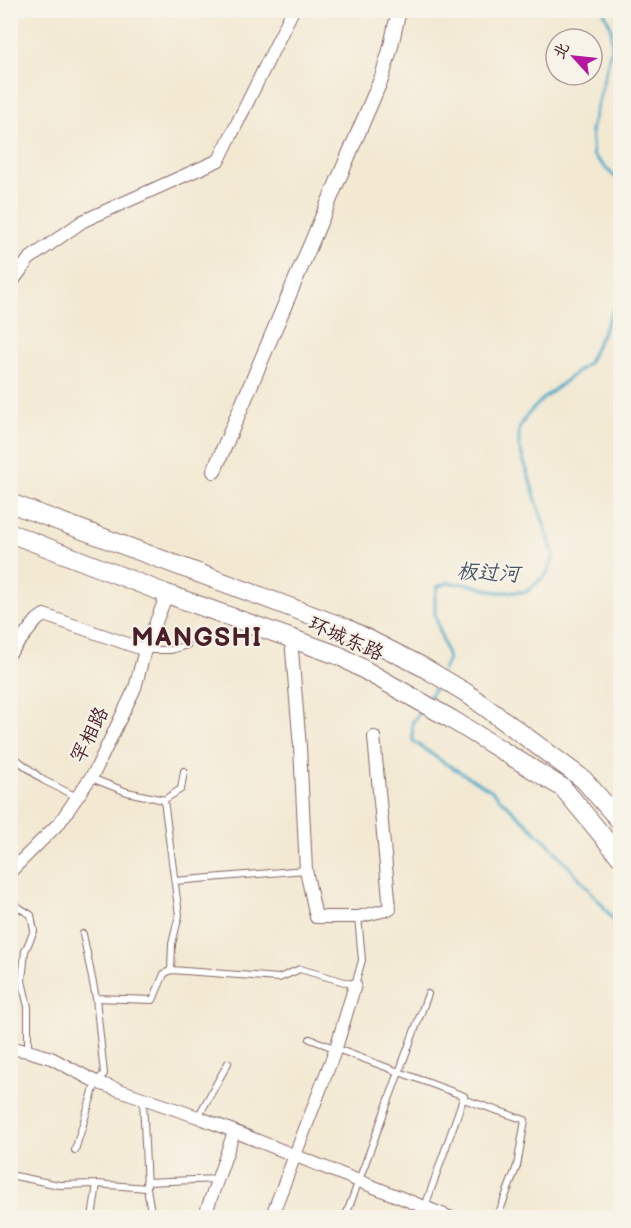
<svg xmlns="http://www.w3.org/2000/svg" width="631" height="1228" font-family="'Balsamiq Sans','LXGW WenKai TC',sans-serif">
<rect width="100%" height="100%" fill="#f7f3e8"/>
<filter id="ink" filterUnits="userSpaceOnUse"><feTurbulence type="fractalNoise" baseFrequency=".0167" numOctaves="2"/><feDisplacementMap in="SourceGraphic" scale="12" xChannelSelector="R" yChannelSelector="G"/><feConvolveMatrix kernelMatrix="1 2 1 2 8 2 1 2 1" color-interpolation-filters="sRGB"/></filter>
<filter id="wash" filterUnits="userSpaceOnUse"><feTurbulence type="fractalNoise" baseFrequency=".008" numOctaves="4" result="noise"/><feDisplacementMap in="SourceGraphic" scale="24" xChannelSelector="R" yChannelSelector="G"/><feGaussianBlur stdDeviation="1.35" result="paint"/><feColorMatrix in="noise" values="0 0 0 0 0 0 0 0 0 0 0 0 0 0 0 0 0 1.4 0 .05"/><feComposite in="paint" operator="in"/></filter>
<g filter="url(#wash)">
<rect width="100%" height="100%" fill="#f3e9d3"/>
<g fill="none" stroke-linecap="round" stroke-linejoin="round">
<path stroke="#48a6c7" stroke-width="3" d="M603 10 611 27 612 46 591 130 593 155 620 182
M442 672 448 659 435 614V596L438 586 448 583 468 584 496 592H526L547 574 554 556 519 446V429L527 415 545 397 588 363 620 296
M428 699 437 684
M422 709 412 723 413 741 443 762 491 790 548 843 601 903 620 929
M619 1218 620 1214"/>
</g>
</g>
<g filter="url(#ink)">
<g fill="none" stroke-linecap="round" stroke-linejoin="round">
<defs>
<path id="service" d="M146 650H171L187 645
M10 754 43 780 77 797
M91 778 127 792 164 800 179 915 172 944 171 970
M164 800 181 789 184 771
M175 881 305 870
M10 902 31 915 34 931 25 951 22 981 28 1007V1051
M96 998 153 1000 164 974 171 970 279 978 300 969 355 985 362 960 358 917
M310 1039 464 1096 421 1218
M143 1099 147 1188 152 1218
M463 1099 525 1120 517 1166 497 1218
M198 1117 228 1063
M75 1150 96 1082 104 1074 96 998 83 934
M10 1175 59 1185 97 1184 147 1188
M146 1182 218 1179
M92 1218 97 1184
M345 1218 428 994"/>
<path id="minor" d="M10 285 29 259 83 221 219 160 293 10
M291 639 300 747 306 870 316 917H358L390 909 374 737
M10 653 37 620 44 615 145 650
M10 872 60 822 95 771 135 688 145 650 167 594
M10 1048 28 1051 51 1058 96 1082 198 1117 452 1218
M204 1218 234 1132
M271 1218 336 1048 355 985"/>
<path id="tertiary" d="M214 471 382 77 390 50 399 10"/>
<path id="primary" d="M10 503 346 628 423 667 465 692 583 779 620 821
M10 533 167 594 340 656 451 719 563 788 620 857"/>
</defs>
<use href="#service" stroke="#856666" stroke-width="8"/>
<use href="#minor" stroke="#856666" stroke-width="14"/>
<use href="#tertiary" stroke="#856666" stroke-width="16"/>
<use href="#primary" stroke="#856666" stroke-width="20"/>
<use href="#service" stroke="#fff" stroke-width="6"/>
<use href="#minor" stroke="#fff" stroke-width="12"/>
<use href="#tertiary" stroke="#fff" stroke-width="14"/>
<use href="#primary" stroke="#fff" stroke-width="18"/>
</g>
</g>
<g text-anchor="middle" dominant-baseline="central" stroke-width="4.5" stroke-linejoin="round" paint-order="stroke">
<g font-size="20" fill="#4a1f2b" stroke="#f7f3e8">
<text transform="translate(346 639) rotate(24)">环城东路</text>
<text transform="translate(90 735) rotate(-64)">罕相路</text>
</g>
<g font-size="21" font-style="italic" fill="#495569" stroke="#f7f3e8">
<text transform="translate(488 573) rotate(3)">板过河</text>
</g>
<g font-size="26" font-weight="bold" letter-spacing="1.5" fill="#4a1f2b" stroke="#f7f3e8">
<text x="197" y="638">MANGSHI</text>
</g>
</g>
<rect width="631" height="1228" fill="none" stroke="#f7f3e8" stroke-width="36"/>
<g transform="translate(574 57) rotate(297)"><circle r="28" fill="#f7f3e8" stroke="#b29e9c" stroke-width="1.5"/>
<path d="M0-4.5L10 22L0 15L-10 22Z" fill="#b5179e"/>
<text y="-9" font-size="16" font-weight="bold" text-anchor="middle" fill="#4a1f2b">北</text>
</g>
</svg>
